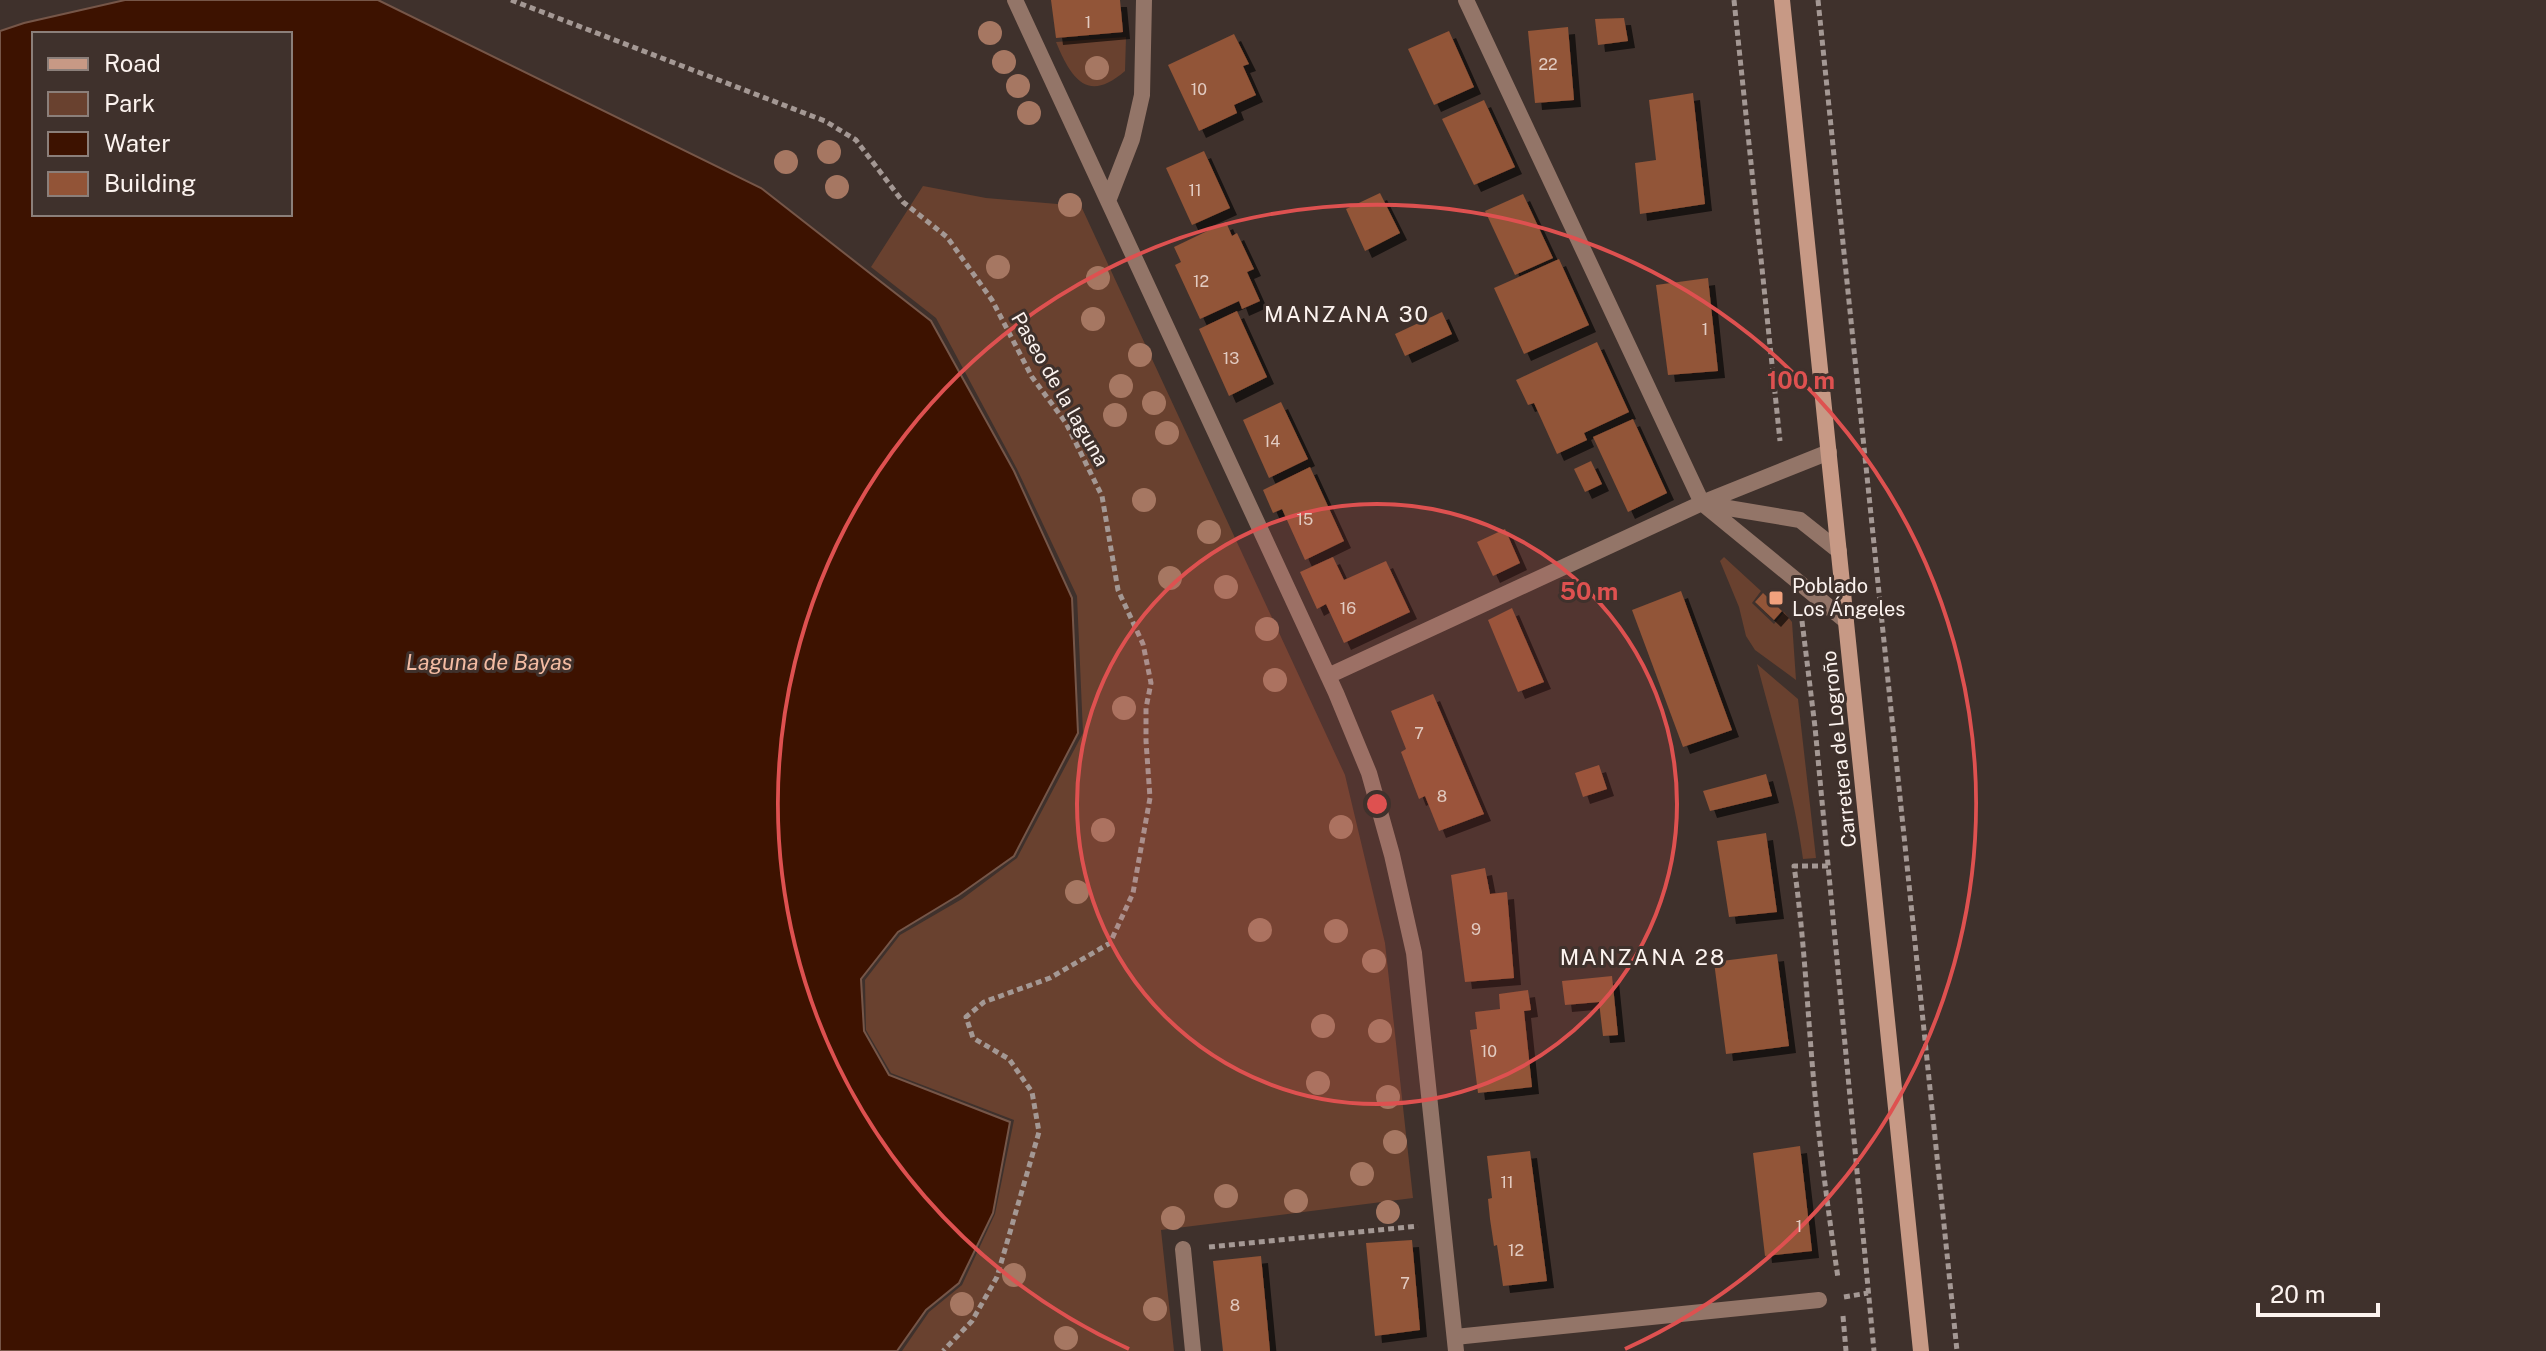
<svg xmlns="http://www.w3.org/2000/svg" width="2546" height="1351" font-family="'Public Sans',sans-serif">
<defs>
<filter id="shadow"><feDropShadow dx="7" dy="7" stdDeviation="0" flood-color="#0009"/></filter>
</defs>
<rect width="100%" height="100%" fill="#3f312c"/>
<path fill="#69412f" d="M1126 37 1125 71C1087 104 1071 78 1056 42Z
M923 186 986 198 1081 206 1345 775 1385 943 1413 1198 1161 1230 1174 1351H902L929 1312 962 1285 995 1214 1014 1120 891 1073 866 1030 865 980 900 935 962 899 1017 858 1083 733 1077 596 1017 469 936 318 871 267Z
M1724 557 1761 591 1752 603 1774 624 1784 612 1792 622 1796 680 1755 650 1746 636 1739 607 1720 561Z
M1757 664 1798 699 1816 858 1803 859C1794 792 1774 729 1757 664Z"/>
<path fill="#3d1200" stroke="#765648" stroke-width="2" fill-rule="evenodd" d="M125 0H378L761 188 931 321 1014 471 1072 598 1078 733 1014 856 959 895 898 932 861 979 864 1031 889 1075 1010 1122 993 1213 959 1283 926 1310 897 1351H0V31L24 23ZM34 34H290V214H34Z"/>
<path fill="#925437" filter="url(#shadow)" d="M1051 0H1120L1123 32 1056 38Z
M1624 18 1628 41 1598 45 1595 19Z
M1568 27 1574 100 1535 103 1528 31Z
M1449 31 1474 87 1434 105 1408 49Z
M1234 34 1249 64 1243 66 1256 95 1234 105 1237 113 1199 131 1168 65Z
M1693 93 1705 204 1640 214 1635 163 1656 160 1649 100Z
M1484 100 1515 167 1474 185 1442 119Z
M1204 151 1230 208 1192 225 1166 168Z
M1380 193 1400 233 1365 251 1346 209Z
M1523 194 1553 258 1515 275 1485 211Z
M1226 222 1232 236 1237 233 1254 269 1247 272 1260 301 1242 309 1239 301 1200 319 1175 265 1181 262 1174 247Z
M1559 259 1589 325 1524 354 1494 288Z
M1708 278 1718 371 1668 375 1656 285Z
M1237 311 1267 377 1229 396 1199 329Z
M1442 312 1452 334 1405 356 1395 334Z
M1597 342 1629 412 1584 433 1587 440 1557 454 1534 403 1528 405 1516 380Z
M1281 402 1308 459 1269 478 1243 420Z
M1633 419 1667 493 1628 512 1593 437Z
M1591 461 1602 484 1585 492 1574 469Z
M1310 467 1344 541 1305 560 1282 509 1273 513 1263 490Z
M1505 529 1520 563 1493 576 1477 542Z
M1333 557 1344 580 1386 561 1410 612 1344 643 1326 604 1317 609 1300 572Z
M1681 591 1732 730 1683 747 1632 610Z
M1763 593 1782 611 1774 620 1755 602Z
M1512 608 1544 682 1518 692 1488 620Z
M1433 694 1484 814 1439 831 1425 796 1419 799 1401 752 1406 749 1391 711Z
M1599 765 1607 789 1583 797 1575 773Z
M1766 774 1772 796 1710 811 1703 791Z
M1766 833 1777 912 1729 917 1717 841Z
M1485 868 1490 894 1507 892 1514 978 1465 982 1451 875Z
M1777 954 1789 1046 1726 1054 1714 962Z
M1612 976 1618 1035 1603 1036 1599 1002 1565 1005 1562 981Z
M1528 990 1531 1010 1524 1011 1532 1087 1478 1093 1470 1030 1477 1029 1475 1012 1500 1009 1499 994Z
M1800 1146 1812 1251 1765 1256 1753 1153Z
M1530 1151 1547 1281 1503 1286 1497 1245 1494 1246 1490 1219 1488 1199 1492 1198 1487 1156Z
M1412 1240 1420 1330 1375 1336 1366 1243Z
M1261 1256 1270 1351H1223L1213 1261Z"/>
<g fill="none" stroke-linecap="round" stroke-linejoin="round">
<path stroke="#a49894" stroke-width="5" stroke-dasharray="6 4" stroke-linecap="butt" d="M511 0 825 121 856 140 903 202 947 237 992 300 1032 377 1066 423 1102 496 1118 590 1143 644 1151 683 1146 708V741L1150 798 1133 893 1110 943 1050 978 984 1002 966 1017 973 1038 1009 1059 1032 1092 1039 1132 997 1277 972 1321 943 1351
M1734 0 1780 441
M1818 0 1957 1351
M1802 621 1815 727 1874 1351
M1828 866H1794C1804 935 1807 1004 1813 1073 1819 1142 1828 1210 1838 1278
M1209 1247 1418 1226
M1844 1297 1868 1293
M1843 1316 1846 1351"/>
<path stroke="#937568" stroke-width="16" d="M1015 0 1336 693 1369 773 1392 855 1414 953 1456 1351
M1466 0 1702 503 1846 621
M1108 201 1132 139 1142 95 1144 0
M1704 504 1800 520 1839 551
M1328 676 1702 503 1829 452
M1183 1249 1193 1351
M1455 1337 1819 1300"/>
<path stroke="#c79985" stroke-width="16" d="M1782 0 1921 1351"/>
</g>
<g fill="#a67762">
<circle cx="990" cy="33" r="12"/>
<circle cx="1004" cy="62" r="12"/>
<circle cx="1097" cy="68" r="12"/>
<circle cx="1018" cy="86" r="12"/>
<circle cx="1029" cy="113" r="12"/>
<circle cx="829" cy="152" r="12"/>
<circle cx="786" cy="162" r="12"/>
<circle cx="837" cy="187" r="12"/>
<circle cx="1070" cy="205" r="12"/>
<circle cx="998" cy="267" r="12"/>
<circle cx="1098" cy="278" r="12"/>
<circle cx="1093" cy="319" r="12"/>
<circle cx="1140" cy="355" r="12"/>
<circle cx="1121" cy="386" r="12"/>
<circle cx="1154" cy="403" r="12"/>
<circle cx="1115" cy="415" r="12"/>
<circle cx="1167" cy="433" r="12"/>
<circle cx="1144" cy="500" r="12"/>
<circle cx="1209" cy="532" r="12"/>
<circle cx="1170" cy="578" r="12"/>
<circle cx="1226" cy="587" r="12"/>
<circle cx="1267" cy="629" r="12"/>
<circle cx="1275" cy="680" r="12"/>
<circle cx="1124" cy="708" r="12"/>
<circle cx="1341" cy="827" r="12"/>
<circle cx="1103" cy="830" r="12"/>
<circle cx="1077" cy="892" r="12"/>
<circle cx="1260" cy="930" r="12"/>
<circle cx="1336" cy="931" r="12"/>
<circle cx="1374" cy="961" r="12"/>
<circle cx="1323" cy="1026" r="12"/>
<circle cx="1380" cy="1031" r="12"/>
<circle cx="1318" cy="1083" r="12"/>
<circle cx="1388" cy="1097" r="12"/>
<circle cx="1395" cy="1142" r="12"/>
<circle cx="1362" cy="1174" r="12"/>
<circle cx="1226" cy="1196" r="12"/>
<circle cx="1296" cy="1201" r="12"/>
<circle cx="1388" cy="1212" r="12"/>
<circle cx="1173" cy="1218" r="12"/>
<circle cx="1014" cy="1275" r="12"/>
<circle cx="962" cy="1304" r="12"/>
<circle cx="1155" cy="1309" r="12"/>
<circle cx="1066" cy="1338" r="12"/>
</g>
<circle cx="1377" cy="804" r="300" fill="#de5150" fill-opacity=".12"/>
<g fill="none" stroke="#de5150" stroke-width="4">
<circle cx="1377" cy="804" r="300"/>
<path d="M1129 1349A599 599 0 1 1 1625 1349"/>
</g>
<rect fill="#f1a17d" stroke="#3f312c" stroke-width="3" x="1768" y="590" width="16" height="16" rx="4"/>
<g text-anchor="middle" dominant-baseline="central" stroke-width="6" stroke-linejoin="round" paint-order="stroke">
<g font-size="16" fill="#e2cbc1">
<text x="1088" y="22">1</text>
<text x="1548" y="64">22</text>
<text x="1199" y="89">10</text>
<text x="1195" y="190">11</text>
<text x="1201" y="281">12</text>
<text x="1705" y="329">1</text>
<text x="1231" y="358">13</text>
<text x="1272" y="441">14</text>
<text x="1305" y="519">15</text>
<text x="1348" y="608">16</text>
<text x="1419" y="733">7</text>
<text x="1442" y="796">8</text>
<text x="1476" y="929">9</text>
<text x="1489" y="1051">10</text>
<text x="1507" y="1182">11</text>
<text x="1799" y="1226">1</text>
<text x="1516" y="1250">12</text>
<text x="1405" y="1283">7</text>
<text x="1235" y="1305">8</text>
</g>
<g font-size="20" fill="#fcf3ef" stroke="#3f312c">
<text transform="translate(1060 389) rotate(60)">Paseo de la laguna</text>
<text transform="translate(1839 749) rotate(-96)">Carretera de Logroño</text>
</g>
<g font-size="20" fill="#fcf3ef" stroke="#3f312c" text-anchor="start">
<text x="1792" y="586">Poblado<tspan x="1792" dy="23">Los Ángeles</tspan></text>
</g>
<g font-size="22" letter-spacing="2" fill="#fcf3ef" stroke="#3f312c">
<text x="1347" y="314">MANZANA 30</text>
<text x="1643" y="957">MANZANA 28</text>
</g>
<g font-size="22" font-style="italic" fill="#f4bca3" stroke="#3f312c">
<text x="489" y="662">Laguna de Bayas</text>
</g>
</g>
<circle cx="1377" cy="804" r="12" fill="#de5150" stroke="#3f312c" stroke-width="4"/>
<g font-size="24" text-anchor="middle" font-weight="bold" fill="#de5150" stroke="#3f312c" stroke-width="6" stroke-linejoin="round" paint-order="stroke">
<text x="1801" y="389">100 m</text>
<text x="1589" y="600">50 m</text>
</g>
<rect x="32" y="32" width="260" height="184" fill="#3f312c" stroke="#8b7f7a" stroke-width="2"/>
<rect x="48" y="58" width="40" height="12" fill="#c79985" stroke="#8b7f7a" stroke-width="2"/>
<text x="104" y="72" font-size="24" fill="#fcf3ef">Road</text>
<rect x="48" y="92" width="40" height="24" fill="#69412f" stroke="#8b7f7a" stroke-width="2"/>
<text x="104" y="112" font-size="24" fill="#fcf3ef">Park</text>
<rect x="48" y="132" width="40" height="24" fill="#3d1200" stroke="#8b7f7a" stroke-width="2"/>
<text x="104" y="152" font-size="24" fill="#fcf3ef">Water</text>
<rect x="48" y="172" width="40" height="24" fill="#925437" stroke="#8b7f7a" stroke-width="2"/>
<text x="104" y="192" font-size="24" fill="#fcf3ef">Building</text>
<path d="M2258 1303v12h120v-12" fill="none" stroke="#fcf3ef" stroke-width="4"/>
<text x="2270" y="1303" font-size="24" fill="#fcf3ef" stroke="#3f312c" stroke-width="6" paint-order="stroke">20 m</text>
</svg>
